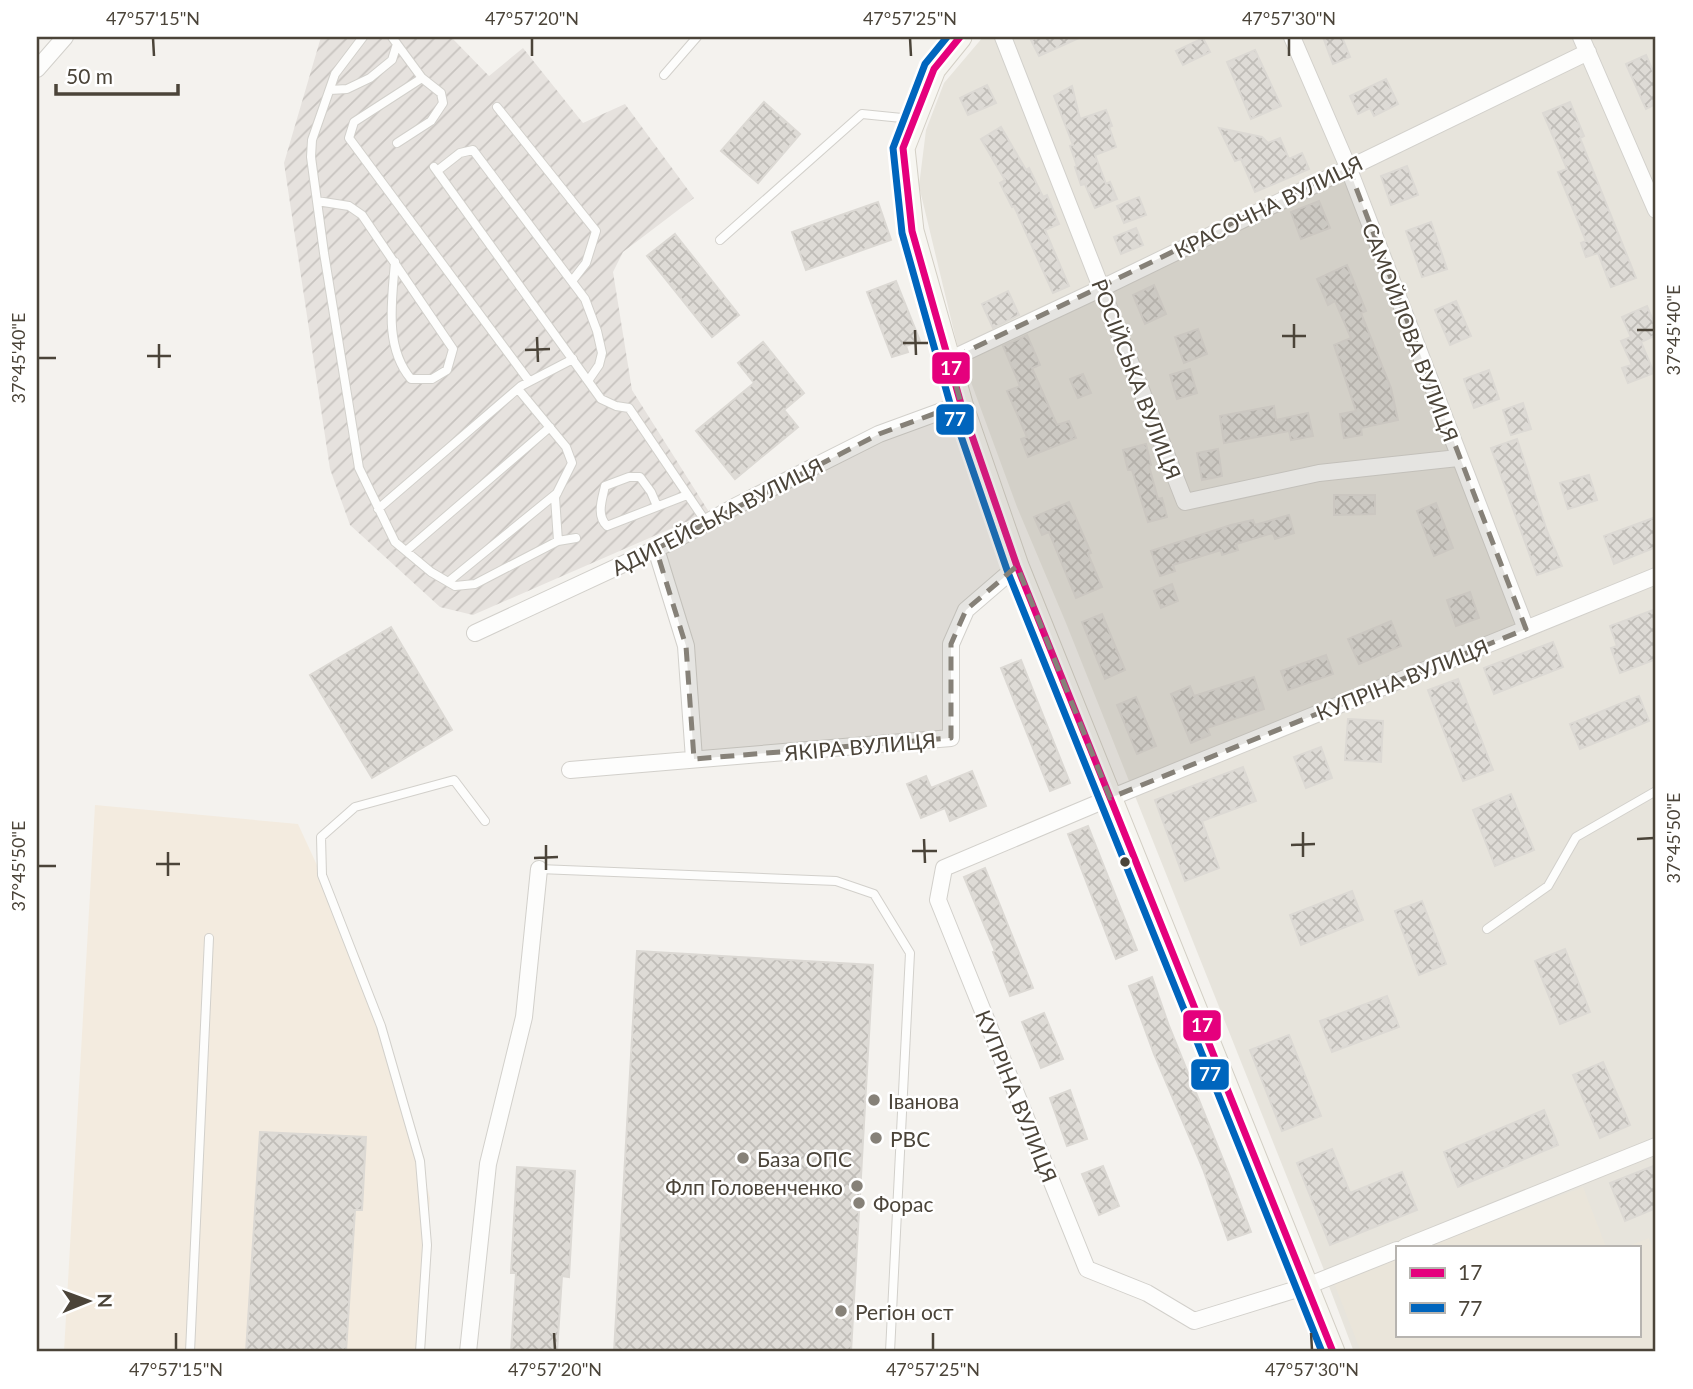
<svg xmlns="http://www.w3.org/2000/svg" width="1693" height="1389" font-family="Lato,sans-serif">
<defs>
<pattern id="industrial-furrows" width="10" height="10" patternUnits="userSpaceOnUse" patternTransform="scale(1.75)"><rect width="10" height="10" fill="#e6e2de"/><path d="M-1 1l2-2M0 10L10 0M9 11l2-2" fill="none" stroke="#c7c3bf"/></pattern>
<pattern id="building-cross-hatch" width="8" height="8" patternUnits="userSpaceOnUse" patternTransform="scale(1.75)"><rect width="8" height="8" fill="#dedbd6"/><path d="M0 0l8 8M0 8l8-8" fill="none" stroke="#c0bdb8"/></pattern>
</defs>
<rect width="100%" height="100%" fill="#f4f2ee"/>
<path fill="#e7e4dc" d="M983 37H1656V1143L1326 1275 1066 623 1017 507 957 344 919 186 926 130 944 83Z
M1656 1148V1352H1354L1327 1281 1397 1253V1335H1639V1247H1411Z"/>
<path fill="#f3ebdf" d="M95 805 298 824 363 965 430 1198 420 1352H64Z"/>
<path fill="url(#industrial-furrows)" d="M321 37H451L489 76 523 48 583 123 625 104 694 198 623 252 613 272 632 390 709 512 473 615 440 607 350 525 330 469 284 163Z"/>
<path fill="#eae5da" d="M1583 1187 1606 1247H1425Z
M1649 1238 1656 1257V1352H1361L1334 1283 1397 1258V1335H1639V1247H1626Z"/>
<path fill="url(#building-cross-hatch)" stroke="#dcd9d4" stroke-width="2" d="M1038 37H1081L1039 56 1031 40Z
M1323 37H1342L1350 57 1333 64Z
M1203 38 1210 52 1183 65 1176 51Z
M1255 50 1281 106 1251 119 1227 62Z
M1646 55 1656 78V104L1646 109 1626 64Z
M1386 79 1398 104 1374 116 1370 108 1358 114 1350 96Z
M987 85 996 103 968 115 960 98Z
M1072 86 1080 119 1106 110 1112 126 1109 127 1116 147 1095 155 1106 184 1110 182 1117 199 1095 208 1085 184 1081 185 1075 167 1077 166 1070 146 1073 145 1054 96Z
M764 102 800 134 758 183 721 151Z
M1570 102 1584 136 1580 138 1636 278 1611 287 1598 253 1586 257 1581 243 1586 241 1558 172 1567 169 1543 113Z
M1001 127 1026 170 1029 168 1043 197 1047 195 1059 224 1045 230 1069 286 1053 293 1014 206 1012 207 1000 183 1005 180 981 139Z
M1219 128 1262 137 1268 143 1280 138 1289 159 1302 153 1309 169 1255 192 1241 159 1235 161Z
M1407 166 1418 195 1391 205 1381 176Z
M1139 197 1146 215 1124 223 1117 206Z
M1319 201 1330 228 1301 239 1291 212Z
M878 202 891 240 806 270 792 232Z
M1431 222 1447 269 1422 277 1406 231Z
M1136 228 1143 245 1121 254 1114 237Z
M675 234 739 315 712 337 647 256Z
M1347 265 1366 311 1361 313 1391 388 1398 420 1361 428 1362 435 1344 438 1340 414 1356 411 1334 345 1351 338 1335 301 1328 305 1317 279Z
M896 281 920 341 906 346 908 352 892 357 867 292Z
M1154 285 1166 314 1145 324 1133 295Z
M1008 291 1019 315 993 328 982 304Z
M1456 301 1471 336 1450 345 1435 310Z
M1647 306 1656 328V335L1641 342 1654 373 1628 383 1622 368 1632 365 1621 341 1631 337 1622 317Z
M1198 329 1207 354 1184 363 1175 337Z
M1027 335 1040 365 1032 368 1057 425 1069 421 1076 438 1028 457 1021 439 1027 437 1007 391 1020 386 1003 346Z
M763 342 804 393 784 410 798 427 735 479 696 431 754 383 738 363Z
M1190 369 1197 393 1177 399 1170 375Z
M1489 370 1499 399 1474 408 1464 379Z
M1083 374 1091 393 1078 398 1070 379Z
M1523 403 1531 429 1511 435 1503 410Z
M1274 406 1276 420 1308 413 1313 436 1291 440 1289 431 1224 443 1220 416Z
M1517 439 1547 531 1562 566 1537 575 1491 448Z
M1146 444 1151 465 1149 466 1158 499 1162 498 1167 517 1148 522 1132 470H1128L1123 450Z
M1218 449 1222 476 1202 480 1197 453Z
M1589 475 1597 500 1568 509 1560 483Z
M1334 495H1375V514L1334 515Z
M1069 502 1091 553 1088 554 1102 587 1076 598 1049 532 1042 535 1034 517Z
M1436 503 1453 548 1434 556 1417 511Z
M1289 515 1294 533 1275 539 1273 533 1236 544 1238 550 1222 555 1221 550 1173 565 1175 571 1160 576 1151 551 1231 525 1253 520 1255 525Z
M1656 517V547L1614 564 1604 536Z
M1172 584 1178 601 1161 608 1154 591Z
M1470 592 1479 618 1456 626 1447 600Z
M1656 609V659L1620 673 1611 648 1617 646 1610 626Z
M1102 614 1125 670 1105 679 1082 622Z
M1391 621 1401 646 1359 664 1348 639Z
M391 627 452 730 372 778 310 675Z
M1553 642 1563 667 1494 694 1484 668Z
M1326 655 1333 674 1288 690 1281 671Z
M1021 660 1070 783 1050 791 1001 668Z
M1254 677 1264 709 1207 728 1210 735 1191 743 1171 694 1190 686 1194 696Z
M1458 679 1493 770 1463 781 1428 690Z
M1639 696 1649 721 1580 749 1570 724Z
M1136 697 1156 746 1137 754 1117 705Z
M1348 719 1383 721 1381 762 1345 760Z
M1321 747 1332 778 1306 788 1294 757Z
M1243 767 1256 801 1202 821 1219 868 1185 881 1155 800Z
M972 771 986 806 950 821 945 808 921 818 907 784 926 776 931 788Z
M1511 794 1534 850 1495 866 1473 810Z
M1088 826 1137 950 1116 959 1068 834Z
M985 868 1033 988 1010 996 993 952 995 951 964 877Z
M1352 891 1363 920 1301 945 1290 915Z
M1422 901 1446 964 1419 975 1395 911Z
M1565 949 1590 1012 1560 1024 1535 961Z
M637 951 873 965 851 1352H614Z
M1152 977 1169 1026 1231 1179 1251 1232 1228 1240 1203 1169 1154 1054 1129 986Z
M1387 996 1399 1027 1332 1052 1320 1021Z
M1044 1013 1063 1059 1041 1068 1022 1022Z
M1289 1035 1321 1116 1282 1131 1250 1050Z
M1603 1062 1630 1125 1600 1138 1573 1075Z
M1070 1090 1087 1139 1067 1146 1050 1098Z
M1544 1110 1558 1145 1458 1187 1444 1152Z
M260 1132 366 1137 362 1210H355L346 1352H246Z
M1332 1149 1350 1193 1402 1172 1417 1210 1330 1245 1297 1163Z
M1656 1165V1208L1625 1221 1610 1183Z
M1103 1166 1119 1206 1099 1215 1082 1174Z
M517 1167 575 1171 569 1277 562 1276 557 1352H511L516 1273H511Z"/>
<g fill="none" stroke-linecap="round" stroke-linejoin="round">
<defs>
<path id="lane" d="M363 37 335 74 312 140 311 157 324 253 359 468 395 542 431 572 455 586 475 584 558 541 576 538
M397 44 422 78
M664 75 697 37
M330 90 347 89 370 78 392 60 397 44 392 37
M497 107 596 231 586 263 572 281
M397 143 431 121 443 103 441 93 422 78 354 122 349 138 529 381
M434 167 601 399 616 406 629 408 706 522
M437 171 460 153 473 150 585 299 597 331 602 353 599 365 588 381
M317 201 349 206 362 215 453 349 447 370 432 379H411C384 347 392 301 395 262
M720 240 862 114 912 119
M518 389 566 447 572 463 555 497 558 541
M657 506 651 492 640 477H629L605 486C602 500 596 515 607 526L687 495
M378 509 521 386 573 359
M406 551 550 427
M448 582 557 493
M539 869 836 881 874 894 910 953 890 1352
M1487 929 1548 886 1576 837 1656 791
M190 1352 209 938
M420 1352 427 1245 420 1161 381 1026 322 875 321 837 355 807 454 780 485 821"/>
<path id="street" d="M1003 37 1185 502 1319 473 1458 458
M1292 37 1348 167 1526 629
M1581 37 1656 210
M37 69 65 37
M949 360 1102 288 1588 52
M656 549 686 646 694 759
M475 633 677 539 736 506 879 434 961 404
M570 770 951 738V644L966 610 1017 566
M1405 1247 1656 1146
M1397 1250 1307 1286 1194 1321 1147 1293 1087 1269 938 900 944 868 1110 798 1656 576
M468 1352 488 1164 524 1017 539 869"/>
<path id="secondary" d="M960 37 934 69 903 148 912 231 961 404 1017 566 1333 1352"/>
</defs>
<use href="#lane" stroke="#d2d0cb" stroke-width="10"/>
<use href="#street" stroke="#d2d0cb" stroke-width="18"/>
<use href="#secondary" stroke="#d3cfc5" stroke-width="25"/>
<use href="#lane" stroke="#fdfdfc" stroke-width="8"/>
<use href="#street" stroke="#fdfdfc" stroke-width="16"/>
<use href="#secondary" stroke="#f7f6f1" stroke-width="23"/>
<defs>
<path id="bus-1" d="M960 37 934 69 903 148 912 231 961 404 1017 566 1333 1352"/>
<path id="bus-2" d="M947 37 925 64 893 148 902 233 951 407 1007 570 1322 1352"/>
</defs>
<use href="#bus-1" stroke="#fff" stroke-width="12"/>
<use href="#bus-2" stroke="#fff" stroke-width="12"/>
<use href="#bus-1" stroke="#e5007d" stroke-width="7"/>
<use href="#bus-2" stroke="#0065bd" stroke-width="7"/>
</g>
<path fill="#868178" fill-opacity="0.2" stroke="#868178" stroke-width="5" stroke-dasharray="14 9" stroke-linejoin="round" d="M1348 167 1526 629 1110 798 1017 566 966 610 951 644V738L694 759 686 646 656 549 879 434 961 404 949 360Z"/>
<path fill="none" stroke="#4b4439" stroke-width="2.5" d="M153 38 154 56M532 38V56M910 38 911 56M1289 38V56M1294 324V348M915 330 916 355M1637 330H1654M1282 336H1306M537 337 538 362M903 343H928M159 344V368M525 350 550 349M147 356H171M38 358H56M1303 832V857M924 839 925 863M1637 839 1654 838M546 845V870M1291 845 1315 844M912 851H937M168 852V876M534 858 558 857M156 864H180M38 866H56M176 1333V1350M554 1333 555 1350M933 1333V1350M1311 1333 1312 1350"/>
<circle fill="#4b4439" stroke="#fff" stroke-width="2.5" cx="1125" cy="862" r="6"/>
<g fill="#868178" stroke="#fff" stroke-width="2.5">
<circle cx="874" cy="1100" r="7"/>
<circle cx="876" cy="1138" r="7"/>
<circle cx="743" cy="1158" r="7"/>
<circle cx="857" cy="1186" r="7"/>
<circle cx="859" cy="1203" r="7"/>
<circle cx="841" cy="1311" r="7"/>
</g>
<g text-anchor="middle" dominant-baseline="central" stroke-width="5" stroke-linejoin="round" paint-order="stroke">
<g font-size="21" fill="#4b4439" stroke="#fff">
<text transform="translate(1268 206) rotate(-26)">КРАСОЧНА ВУЛИЦЯ</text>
<text transform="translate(1411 332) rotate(69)">САМОЙЛОВА ВУЛИЦЯ</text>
<text transform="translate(1137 379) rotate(69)">РОСІЙСЬКА ВУЛИЦЯ</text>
<text transform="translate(717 516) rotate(-27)">АДИГЕЙСЬКА ВУЛИЦЯ</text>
<text transform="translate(1402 679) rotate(-22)">КУПРІНА ВУЛИЦЯ</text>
<text transform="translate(860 746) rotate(-5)">ЯКІРА ВУЛИЦЯ</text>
<text transform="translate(1017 1096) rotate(68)">КУПРІНА ВУЛИЦЯ</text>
</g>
<g font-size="21" fill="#4b4439" stroke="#fff" text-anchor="start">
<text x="888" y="1100">Іванова</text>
<text x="890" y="1138">РВС</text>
<text x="757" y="1158">База ОПС</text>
<text x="843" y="1186" text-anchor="end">Флп Головенченко</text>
<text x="873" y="1203">Форас</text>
<text x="855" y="1311">Регіон ост</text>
</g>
</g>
<g stroke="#fff" stroke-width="2.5">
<rect x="931" y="351" width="40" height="34" rx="7" fill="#e5007d"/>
<rect x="935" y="403" width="40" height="33" rx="7" fill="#0065bd"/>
<rect x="1182" y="1009" width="40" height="33" rx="7" fill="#e5007d"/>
<rect x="1190" y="1058" width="40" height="33" rx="7" fill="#0065bd"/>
</g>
<g font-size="19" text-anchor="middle" font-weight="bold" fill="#fff">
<text x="951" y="375">17</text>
<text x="955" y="426">77</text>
<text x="1202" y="1032">17</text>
<text x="1210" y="1081">77</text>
</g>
<rect width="1693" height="1389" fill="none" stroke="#ffffff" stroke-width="77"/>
<rect x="1396" y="1246" width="245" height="91" fill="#ffffff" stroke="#b7b4b0" stroke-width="2"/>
<rect x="1410" y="1268" width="35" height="10" fill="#e5007d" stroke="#b7b4b0" stroke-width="2"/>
<text x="1458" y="1280" font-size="21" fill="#4b4439">17</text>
<rect x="1410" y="1303" width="35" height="10" fill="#0065bd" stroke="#b7b4b0" stroke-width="2"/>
<text x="1458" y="1316" font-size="21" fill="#4b4439">77</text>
<g transform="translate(88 1301) rotate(89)" stroke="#ffffff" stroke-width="5" paint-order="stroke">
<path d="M0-5L12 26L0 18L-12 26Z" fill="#4b4439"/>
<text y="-10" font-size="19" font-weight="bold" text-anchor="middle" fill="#4b4439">N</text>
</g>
<path d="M56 84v10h122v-10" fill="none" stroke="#4b4439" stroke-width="3.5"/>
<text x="66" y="84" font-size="21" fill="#4b4439" stroke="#ffffff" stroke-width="5" paint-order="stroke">50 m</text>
<rect x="38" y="38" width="1616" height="1312" fill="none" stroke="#4b4439" stroke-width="2.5"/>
<g font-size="18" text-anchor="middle" fill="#4b4439">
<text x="153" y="25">47°57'15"N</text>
<text x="532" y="25">47°57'20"N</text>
<text x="910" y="25">47°57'25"N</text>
<text x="1289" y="25">47°57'30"N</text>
<text transform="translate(1674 330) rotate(-90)" y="6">37°45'40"E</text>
<text transform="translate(19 358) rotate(-90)" y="6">37°45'40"E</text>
<text transform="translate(1674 838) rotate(-90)" y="6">37°45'50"E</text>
<text transform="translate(19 866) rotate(-90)" y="6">37°45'50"E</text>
<text x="176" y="1376">47°57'15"N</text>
<text x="555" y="1376">47°57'20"N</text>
<text x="933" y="1376">47°57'25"N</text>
<text x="1312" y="1376">47°57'30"N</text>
</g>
</svg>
